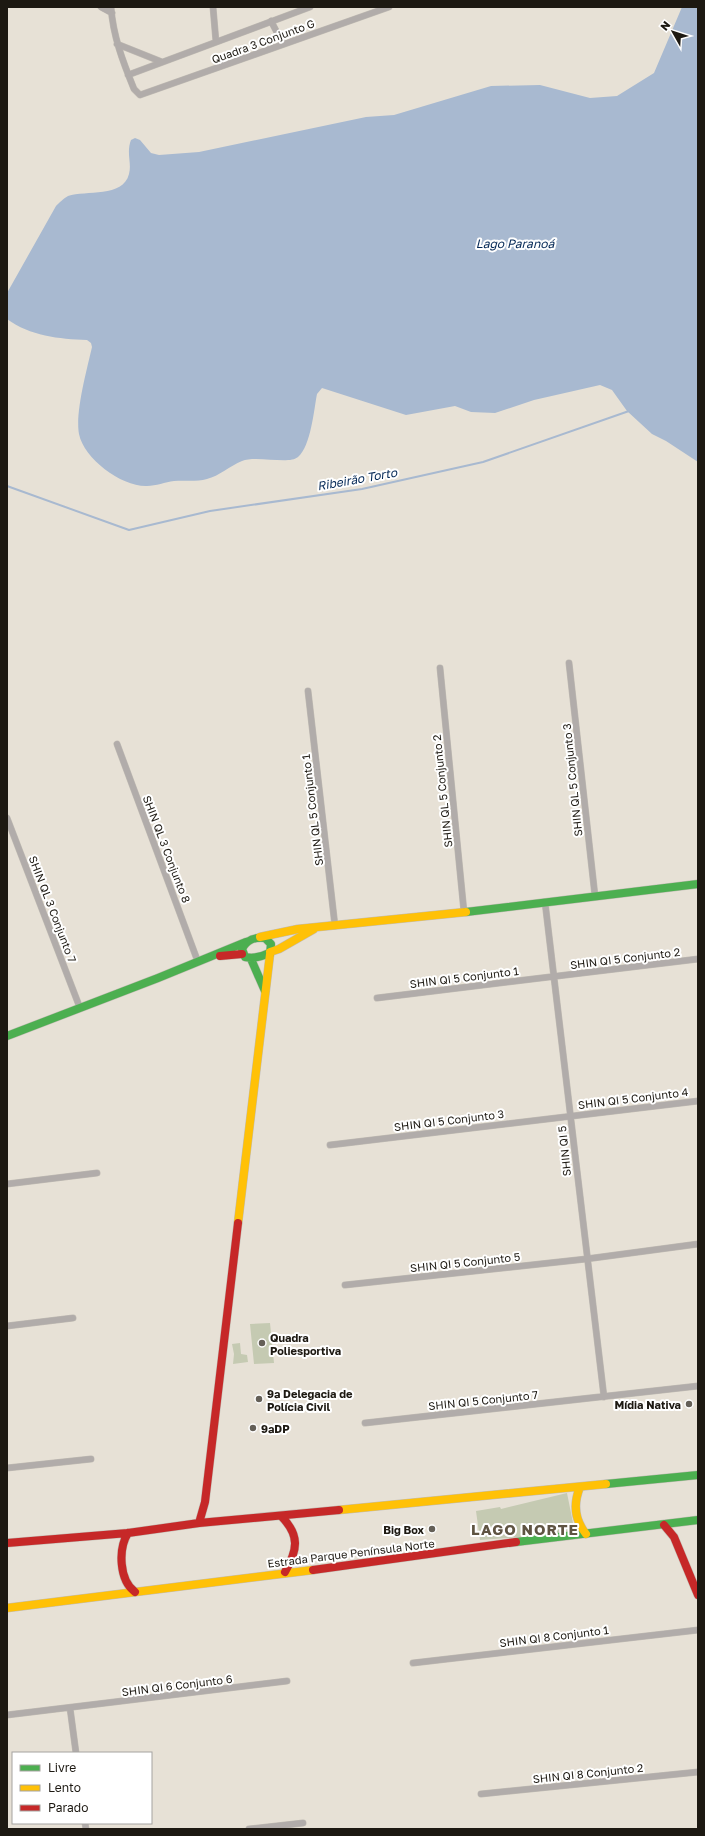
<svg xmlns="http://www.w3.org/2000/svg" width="705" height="1836" font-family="'Golos Text',sans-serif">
<rect width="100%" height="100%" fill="#e7e1d6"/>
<path fill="#c5cab2" d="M270 1323 274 1363 254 1364 250 1324Z
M240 1343 241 1354 247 1355 248 1362 233 1364 234 1354 232 1344Z
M567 1493 575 1533 480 1540 476 1511 500 1507 501 1509Z"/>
<path fill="#a8b9d0" d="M682 7H698V462L666 441 652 434 627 411 612 390 600 385 534 400 495 413 471 412 455 406 406 415 322 388 317 394C314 409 311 446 298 457 289 465 256 455 242 461 230 466 219 476 207 479 196 482 185 480 174 481 165 482 156 486 147 486 122 487 84 459 79 434 75 413 87 369 92 347L91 343 87 340C59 339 30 336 7 319V293L56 206C59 203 64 198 68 196 86 190 123 198 129 174 132 163 126 153 131 140L135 138 140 140 151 153 159 155 199 152 366 117 394 115 491 86 540 85 590 98 617 96 654 73Z"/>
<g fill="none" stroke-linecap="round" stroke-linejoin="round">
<path stroke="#a8b9d0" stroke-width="2" d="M7 486 129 530 210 511 362 489 483 462 629 411"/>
<defs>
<path id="street" d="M101 7 112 13
M111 7C113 36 123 62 134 89L140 95 389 7
M213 7 216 42
M271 21 283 44
M117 44 162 62
M128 75 310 7
M569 663 595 896
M440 668 464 912
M308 691 335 926
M117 744 198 962
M7 818 80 1008
M545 902 604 1397
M377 998 698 959
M330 1145 698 1101
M7 1184 97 1173
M345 1285 586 1259 698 1244
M7 1326 73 1318
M365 1423 698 1386
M7 1468 91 1459
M413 1663 698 1630
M70 1708 76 1753
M7 1715 287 1681
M481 1794 698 1772
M85 1823 86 1829
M249 1829 303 1823"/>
<path id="fast" d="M466 912 698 884
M269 953C261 957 254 959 245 957L242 949C247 939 255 937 265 938L271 944 270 954
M251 959 265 991
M7 1036 158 978 246 942
M606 1484 698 1475
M516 1542 698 1520"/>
<path id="slow" d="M260 937 298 929 466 912
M270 952 279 949 314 929
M238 1223 270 954
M580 1487C573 1504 574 1519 586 1534
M339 1510 606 1484
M7 1608 313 1570"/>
<path id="jam" d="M220 956 242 954
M281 1516C300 1535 298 1550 285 1572
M199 1523 205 1502 238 1223
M664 1525 674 1537 698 1595
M128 1533C118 1549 119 1580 135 1592
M7 1543 128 1533 199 1523 339 1510
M313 1570 516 1542"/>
</defs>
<use href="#street" stroke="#c1bcb4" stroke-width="7"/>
<use href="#fast" stroke="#c1bcb4" stroke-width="9"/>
<use href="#slow" stroke="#c1bcb4" stroke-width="9"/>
<use href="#jam" stroke="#c1bcb4" stroke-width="9"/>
<use href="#street" stroke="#b1acaa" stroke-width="6"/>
<use href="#fast" stroke="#4caf50" stroke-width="8"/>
<use href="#slow" stroke="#ffc107" stroke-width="8"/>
<use href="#jam" stroke="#c62828" stroke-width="8"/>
</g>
<g fill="#645f57" stroke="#fff" stroke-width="1.5">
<circle cx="262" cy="1343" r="4"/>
<circle cx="259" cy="1399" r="4"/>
<circle cx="689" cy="1404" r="4"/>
<circle cx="253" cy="1428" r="4"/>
<circle cx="432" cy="1529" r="4"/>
</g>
<g text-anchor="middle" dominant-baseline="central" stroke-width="4" stroke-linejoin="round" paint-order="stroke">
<g font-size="11" fill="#1d1912" stroke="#fff">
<text transform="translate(263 41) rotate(-20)">Quadra 3 Conjunto G</text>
<text transform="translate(572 780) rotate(-96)">SHIN QL 5 Conjunto 3</text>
<text transform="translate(442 791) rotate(-96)">SHIN QL 5 Conjunto 2</text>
<text transform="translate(312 810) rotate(-97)">SHIN QL 5 Conjunto 1</text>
<text transform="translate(167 849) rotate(69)">SHIN QL 3 Conjunto 8</text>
<text transform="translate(53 909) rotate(69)">SHIN QL 3 Conjunto 7</text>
<text transform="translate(625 958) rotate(-7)">SHIN QI 5 Conjunto 2</text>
<text transform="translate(464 977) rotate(-7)">SHIN QI 5 Conjunto 1</text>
<text transform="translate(633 1098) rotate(-7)">SHIN QI 5 Conjunto 4</text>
<text transform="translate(449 1120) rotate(-7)">SHIN QI 5 Conjunto 3</text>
<text transform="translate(564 1151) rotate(-96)">SHIN QI 5</text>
<text transform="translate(465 1262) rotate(-6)">SHIN QI 5 Conjunto 5</text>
<text transform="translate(483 1400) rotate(-6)">SHIN QI 5 Conjunto 7</text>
<text transform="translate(351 1553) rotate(-7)">Estrada Parque Península Norte</text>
<text transform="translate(554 1636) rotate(-7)">SHIN QI 8 Conjunto 1</text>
<text transform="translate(177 1685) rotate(-7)">SHIN QI 6 Conjunto 6</text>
<text transform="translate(588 1773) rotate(-6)">SHIN QI 8 Conjunto 2</text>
</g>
<g font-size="11" font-weight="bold" fill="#1d1912" stroke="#fff" text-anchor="start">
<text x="270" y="1337">Quadra<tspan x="270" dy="13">Poliesportiva</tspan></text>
<text x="267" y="1393">9ª Delegacia de<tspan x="267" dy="13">Polícia Civil</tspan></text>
<text x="681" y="1404" text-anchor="end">Mídia Nativa</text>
<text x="261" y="1428">9ªDP</text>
<text x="424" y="1529" text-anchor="end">Big Box</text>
</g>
<g font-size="12" font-style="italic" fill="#032755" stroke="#fff">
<text x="515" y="243">Lago Paranoá</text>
<text transform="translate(357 479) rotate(-10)">Ribeirão Torto</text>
</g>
<g font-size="15" font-weight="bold" letter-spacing="1" fill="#5f5442" stroke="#fff">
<text x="525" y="1529">LAGO NORTE</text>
</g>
</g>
<rect width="705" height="1836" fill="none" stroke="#1d1912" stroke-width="16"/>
<rect x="12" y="1752" width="140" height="72" fill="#ffffff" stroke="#a5a3a0"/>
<rect x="20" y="1765" width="20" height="6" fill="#4caf50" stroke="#a5a3a0"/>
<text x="48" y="1772" font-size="12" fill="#1d1912">Livre</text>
<rect x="20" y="1785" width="20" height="6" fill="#ffc107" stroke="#a5a3a0"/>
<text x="48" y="1792" font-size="12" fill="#1d1912">Lento</text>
<rect x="20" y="1805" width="20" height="6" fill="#c62828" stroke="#a5a3a0"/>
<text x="48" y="1812" font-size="12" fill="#1d1912">Parado</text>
<g transform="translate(673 32) rotate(309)" stroke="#ffffff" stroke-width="3" paint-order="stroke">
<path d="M0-3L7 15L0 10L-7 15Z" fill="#1d1912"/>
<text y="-6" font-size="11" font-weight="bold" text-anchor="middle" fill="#1d1912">N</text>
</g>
</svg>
